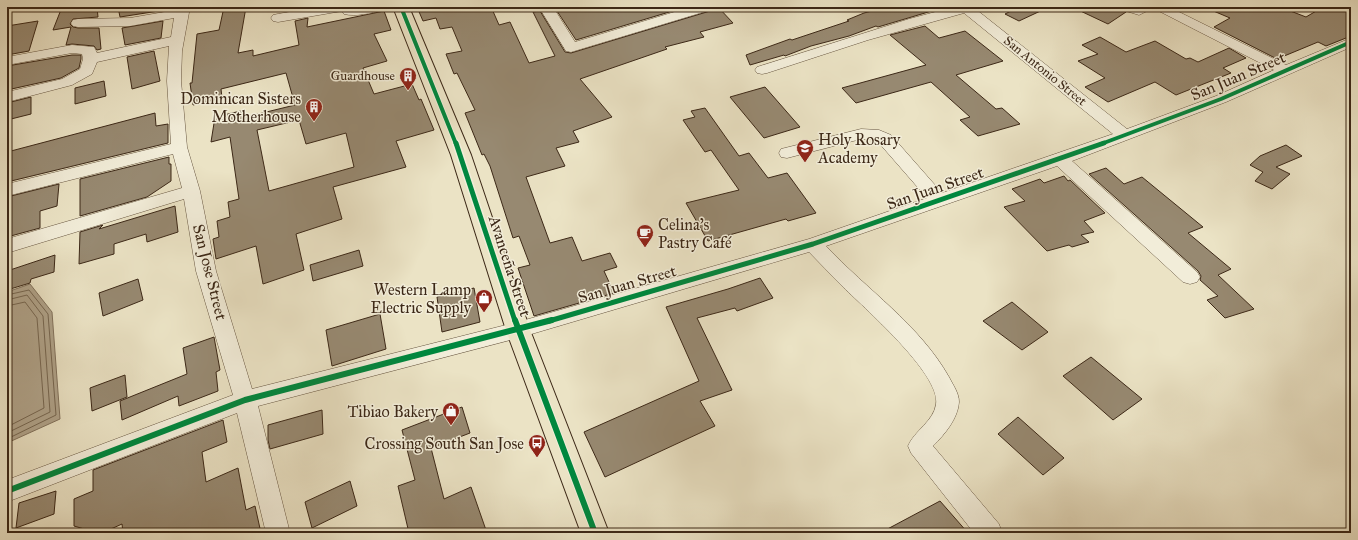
<svg xmlns="http://www.w3.org/2000/svg" width="1358" height="540" font-family="'IM FELL Great Primer',serif">
<rect width="100%" height="100%" fill="#ebe3c5"/>
<filter id="stains"><feTurbulence type="fractalNoise" baseFrequency=".005" numOctaves="4"/><feColorMatrix values="0 0 0 0 .2 0 0 0 0 .09 0 0 0 0 .02 0 0 0 .5 -.17"/></filter>
<radialGradient id="worn" r=".72"><stop offset=".6" stop-color="#630" stop-opacity="0"/><stop offset="1" stop-color="#630" stop-opacity=".3"/></radialGradient>
<path fill="#b0a38a" stroke="#82725c" d="M30 284 52 312 60 419 7 443V292Z"/>
<g fill="none" stroke-linecap="round" stroke-linejoin="round">
<path stroke="#766650" stroke-width="1" d="M7 295 29 290 48 314 56 415 7 439
M7 300 27 295 43 316 50 412 7 433
M7 306 25 302 37 318 44 408 7 427"/>
</g>
<path fill="#978971" stroke="#3c2817" fill-rule="evenodd" d="M62 7H97L98 17 73 19 70 24 73 27 78 28H99L101 49 97 50 94 46 72 44 66 45 71 27 53 30Z
M118 7H165V10L120 17Z
M224 7H246L238 53 253 50V56L299 45 295 21 308 18 307 27 384 11 391 30 374 34 387 61 363 68 374 94 412 84 419 100 421 99 434 130 396 141 406 167 333 187 342 219 296 234 304 270 263 284 256 246 216 259 213 239 219 237 217 221 230 217 228 202 239 199 230 137 211 142 215 117 245 110 246 117 295 105 286 73 221 89 222 98 193 105 190 83H192L197 34 219 30ZM299 120 306 144 346 133 354 167 269 191 257 130Z
M417 7H487L488 10 492 9 499 25 510 22 529 63 555 56 533 12 540 11 565 52 571 53 710 11 713 7H718L733 23 700 32 704 37 665 47 667 49 580 79 612 117 573 131 579 142 556 148 565 166 526 177 550 243 572 237 582 261 610 253 617 267 604 271 614 293 534 316 518 268 530 265 519 236 513 238 490 166 484 154 482 155 465 113 475 110 457 73 454 74 446 54 462 51 452 27 440 29 436 18 423 21Z
M561 7H686L576 40 555 8Z
M888 7H935V10L878 27 876 26 849 36 811 46 785 56 784 55 750 65 746 55 790 39 792 40 849 21 847 20 864 13Z
M1019 7H1049L1019 21 1005 14Z
M1072 7H1114L1126 12 1108 24Z
M1204 7H1280L1306 17 1323 7H1351V36L1326 46 1318 42 1277 59 1214 27 1230 18Z
M38 21 29 51 7 55V26Z
M163 21 161 38 125 45 122 28Z
M925 26 939 38 965 31 1003 61 956 75 996 109 1002 108 1020 124 978 136 960 120 970 117 931 82 856 103 842 88 926 65 890 35Z
M1100 37 1126 52 1155 41 1186 59 1190 58 1198 62 1229 48 1246 58 1223 68 1231 73 1176 95 1155 82 1108 102 1085 87 1105 78 1078 61 1098 54 1082 45Z
M154 51 160 81 132 89 127 57Z
M72 55H81V59L79 68 61 78 7 90V66Z
M104 81 106 96 75 104V88Z
M765 87 800 127 764 138 730 97Z
M31 97V114L7 120V103Z
M705 108 739 156 749 153 768 178 787 173 816 213 788 221 786 219 708 241 686 203 739 190 711 150 705 152 683 120 695 117 691 111Z
M155 113 156 126 168 124V143L7 182 11 151Z
M1286 145 1302 156 1276 167 1290 174 1272 189 1255 181 1263 172 1250 165 1260 156Z
M169 157V164H171V181L147 197 80 216V179Z
M1106 168 1124 184 1142 177 1203 227 1188 233 1231 269 1218 275 1254 309 1225 318 1207 300 1218 296 1200 280 1201 276 1198 271 1089 174Z
M1064 176 1068 181 1070 180 1105 213 1084 221 1094 232 1081 235 1089 242 1072 247 1069 245 1047 251 1004 207 1025 201 1012 189 1040 179 1044 183Z
M59 184 57 206 40 211V228L7 237V197Z
M175 206 178 232 147 242 146 234 114 244V254L79 264 80 232 103 225 99 229Z
M359 250 363 266 313 281 310 265Z
M55 255 54 272 31 279 30 283 7 290V271Z
M760 278 773 298 737 311 735 308 697 318 732 390 700 401 715 426 605 477 584 432 699 381 666 307 728 289Z
M138 279 143 300 103 316 99 293Z
M474 288 480 322 442 332 437 297Z
M1012 302 1048 332 1022 350 983 321Z
M380 314 386 349 332 366 326 330Z
M214 337 220 370 216 372 218 391 179 406 178 396 122 420 120 401 187 374 183 348Z
M1091 357 1142 399 1113 420 1063 376Z
M125 375 127 397 92 411 90 388Z
M462 407 470 433 431 448 444 499 471 487 487 533H409L398 486 415 480 402 430Z
M322 410 323 434 270 449 268 440V425Z
M1018 417 1064 458 1043 475 998 434Z
M223 420 227 442 202 452 206 482 238 468 246 510 255 506 261 533H123L122 524 102 533H98L74 526V499L93 491V470Z
M350 481 357 506 312 528 305 502Z
M56 491 54 514 16 528 19 503Z
M940 501 968 533H880Z"/>
<g fill="none" stroke-linecap="round" stroke-linejoin="round">
<defs>
<path id="minor" d="M176 7H190L182 51 181 81 187 147 200 191 216 271 252 389 518 322 809 239 927 198 879 143 875 139H861L787 158 781 157 779 153 781 149 861 129 879 130 891 135 942 193 1113 134 964 13 868 40 767 73 762 74 757 73 755 70 757 67 909 19 954 7H973L1127 129 1216 96 1274 70 1153 8 1139 15 1123 10 1121 7H1169L1286 65 1351 38V47L1226 102 1072 161 1197 272 1200 277 1197 282 1190 284 1183 282 1057 166 826 246C867 290 919 324 949 377 953 385 959 393 959 402 958 419 944 435 933 446L999 524 1002 533H974L911 453 908 446C914 431 934 421 936 404 941 374 862 306 841 285 830 274 820 263 809 252L518 338 258 406 290 533H266L237 413 7 502V480L233 395 196 271 184 199 7 253V239L182 188 173 154 7 196V184L171 144 167 81 169 46 97 62 92 74 72 85 7 102V92L62 79 80 69 83 59 82 54 72 53 7 65V57L72 45 94 47 97 53 171 37 174 18 130 26 78 27 73 26 71 23 73 20 78 19 130 18 176 10Z
M318 7H385L383 10C371 13 356 17 344 14L342 11 278 22 273 21 271 18 273 15 278 14Z
M539 7H553L575 42 691 7H712L710 10 571 52 566 51Z"/>
<path id="major" d="M393 7H409L471 155 530 330 609 533H581L506 330 451 155Z"/>
</defs>
<use href="#minor" stroke="#685742" stroke-width="1"/>
<use href="#major" stroke="#3c2817" stroke-width="2"/>
<use href="#minor" fill="#f2edd9" fill-rule="evenodd"/>
<use href="#major" fill="#ebe3c5" fill-rule="evenodd"/>
<defs>
<path id="cycleway-far2" d="M401 7 456 144
M1101 144 1221 99 1351 42"/>
<path id="cycleway-far1" d="M456 143 515 321
M549 321 813 244 1104 143"/>
<path id="cycleway" d="M515 320 595 533
M7 491 245 400 552 320"/>
</defs>
<use href="#cycleway-far2" stroke="#f2edd9" stroke-width="6"/>
<use href="#cycleway-far1" stroke="#f2edd9" stroke-width="8"/>
<use href="#cycleway" stroke="#f2edd9" stroke-width="8"/>
<use href="#cycleway-far2" stroke="#00873e" stroke-width="4"/>
<use href="#cycleway-far1" stroke="#00873e" stroke-width="5"/>
<use href="#cycleway" stroke="#00873e" stroke-width="6"/>
</g>
<defs>
<symbol id="building-pin" viewBox="-11 -11 22 30"><path d="M0 17L-7.5 6A9.5 9.5 0 1 1 7.5 6Z" fill="#8f2418" stroke="#f2edd9"/><path d="M-4-6H4V6H1V3H-1V6H-4ZM-2.5-4.3h1.7v1.8h-1.7ZM.8-4.3h1.7v1.8H.8ZM-2.5-1h1.7V.8h-1.7ZM.8-1h1.7V.8H.8Z" fill="#fff"/></symbol>
<symbol id="school-pin" viewBox="-11 -11 22 30"><path d="M0 17L-7.5 6A9.5 9.5 0 1 1 7.5 6Z" fill="#8f2418" stroke="#f2edd9"/><path d="M0-5L7-2L0 1L-7-2ZM-4 1L0 2.5L4 1V4Q0 6-4 4Z" fill="#fff"/></symbol>
<symbol id="cafe-pin" viewBox="-11 -11 22 30"><path d="M0 17L-7.5 6A9.5 9.5 0 1 1 7.5 6Z" fill="#8f2418" stroke="#f2edd9"/><path d="M-5.5-4.5H6V0H3Q3 3.5 0 3.5H-2.5Q-5.5 3.5-5.5 0ZM3-3.2v2h1.7v-2ZM-6 4.5H4V6H-6Z" fill="#fff"/></symbol>
<symbol id="shop-pin" viewBox="-11 -11 22 30"><path d="M0 17L-7.5 6A9.5 9.5 0 1 1 7.5 6Z" fill="#8f2418" stroke="#f2edd9"/><path d="M-5-2.5h2.3a2.7 3.5 0 0 1 5.4 0H5L5.5 6h-11ZM-1.5-2.5h3a1.5 2.3 0 0 0-3 0Z" fill="#fff"/></symbol>
<symbol id="bus-pin" viewBox="-11 -11 22 30"><path d="M0 17L-7.5 6A9.5 9.5 0 1 1 7.5 6Z" fill="#8f2418" stroke="#f2edd9"/><path d="M-5-6H5V4H4V6H2V4H-2V6H-4V4H-5ZM-3.5-4V0h7V-4ZM-3.5 1.2v1.5H-2V1.2ZM2 1.2v1.5H3.5V1.2Z" fill="#fff"/></symbol>
</defs>
<g fill-rule="evenodd">
<use href="#building-pin" x="398" y="66" width="20" height="27"/>
<use href="#building-pin" x="304" y="97" width="20" height="27"/>
<use href="#school-pin" x="795" y="138" width="20" height="27"/>
<use href="#cafe-pin" x="635" y="223" width="20" height="27"/>
<use href="#shop-pin" x="474" y="288" width="20" height="27"/>
<use href="#shop-pin" x="441" y="401" width="20" height="27"/>
<use href="#bus-pin" x="527" y="433" width="20" height="27"/>
</g>
<g text-anchor="middle" dominant-baseline="central" stroke-width="3" stroke-linejoin="round" paint-order="stroke">
<g font-size="13" fill="#3c2817" stroke="#f2edd9">
<text transform="translate(1045 71) rotate(39)">San Antonio Street</text>
</g>
<g font-size="13" fill="#3c2817" stroke="#f2edd9" text-anchor="end">
<text x="395" y="76">Guardhouse</text>
</g>
<g font-size="16" fill="#3c2817" stroke="#f2edd9">
<text transform="translate(1238 76) rotate(-23)">San Juan Street</text>
<text transform="translate(935 188) rotate(-19)">San Juan Street</text>
<text transform="translate(510 266) rotate(72)">Avanceña Street</text>
<text transform="translate(210 272) rotate(76)">San Jose Street</text>
<text transform="translate(627 284) rotate(-16)">San Juan Street</text>
</g>
<g font-size="16" fill="#3c2817" stroke="#f2edd9" text-anchor="end">
<text x="301" y="98">Dominican Sisters<tspan x="301" dy="18">Motherhouse</tspan></text>
<text x="818" y="139" text-anchor="start">Holy Rosary<tspan x="818" dy="18">Academy</tspan></text>
<text x="658" y="224" text-anchor="start">Celina's<tspan x="658" dy="18">Pastry Café</tspan></text>
<text x="471" y="289">Western Lamp<tspan x="471" dy="18">Electric Supply</tspan></text>
<text x="438" y="411">Tibiao Bakery</text>
<text x="524" y="443">Crossing South San Jose</text>
</g>
</g>
<rect width="1358" height="540" fill="none" stroke="#ebe3c5" stroke-width="24"/>
<rect x="8" y="8" width="1342" height="524" fill="none" stroke="#3c2817" stroke-width="2"/>
<rect x="12" y="12" width="1334" height="516" fill="none" stroke="#3c2817"/>
<rect width="100%" height="100%" filter="url(#stains)"/>
<rect width="100%" height="100%" fill="url(#worn)"/>
</svg>
